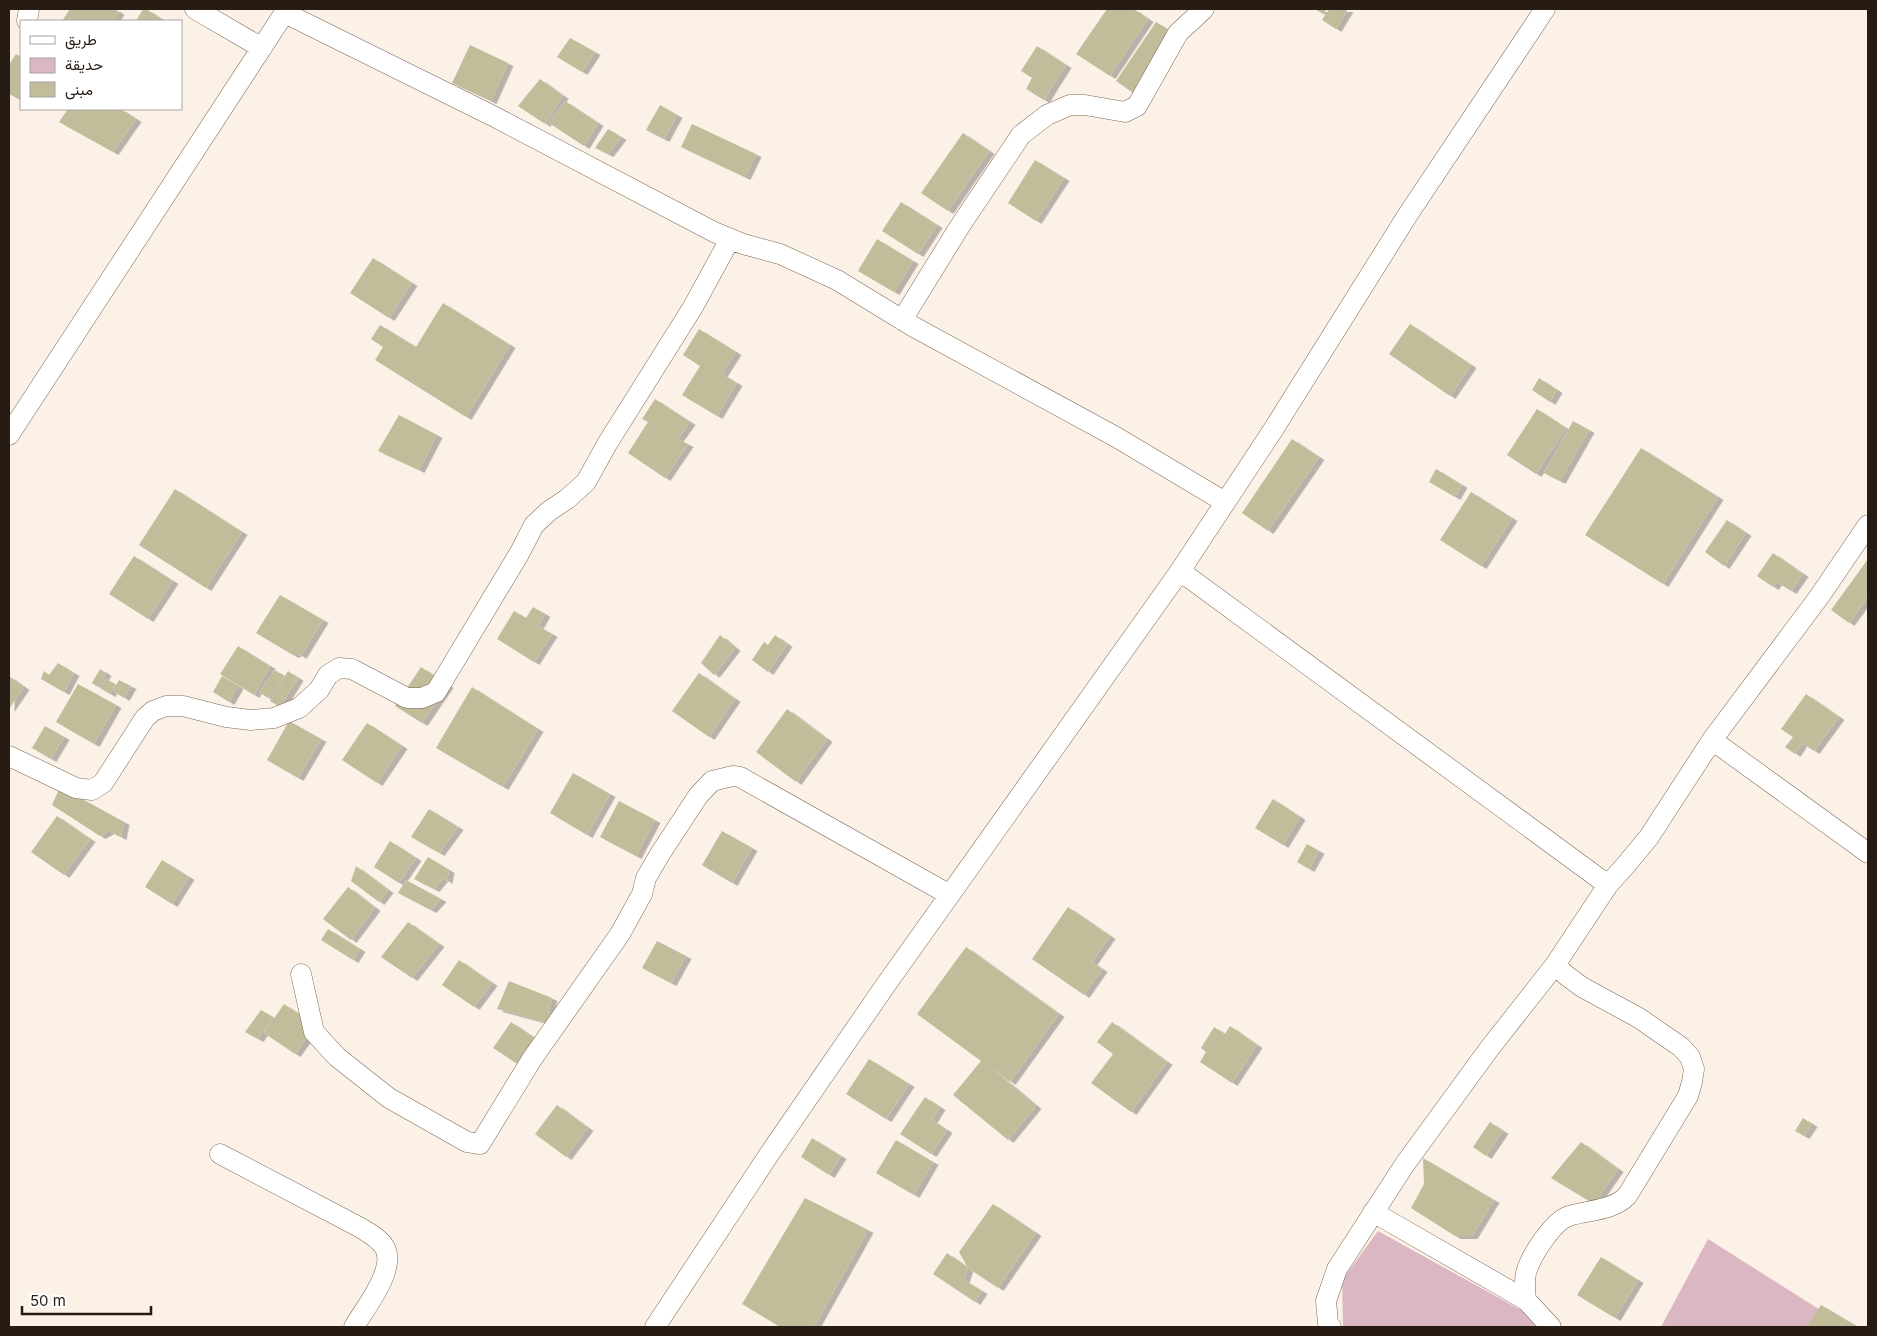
<svg xmlns="http://www.w3.org/2000/svg" width="1877" height="1336" font-family="Inter,Vazirmatn,sans-serif">
<defs>
<filter id="shadow"><feDropShadow dx="5.5" dy="3" stdDeviation="0" flood-color="#0004"/></filter>
</defs>
<rect width="100%" height="100%" fill="#fcf1e7"/>
<path fill="#dbb7c3" d="M1378 1231 1530 1315 1535 1327H1343L1342 1280Z
M1708 1239 1847 1327H1661Z"/>
<path fill="#c1bd9b" filter="url(#shadow)" d="M70 9H115L119 12 113 21H62Z
M143 9H146L165 21H136Z
M1107 9H1134L1148 19 1110 76 1076 54Z
M1315 9H1327L1323 14Z
M1329 9H1348L1336 29 1322 20Z
M1156 22 1173 33 1133 93 1116 81Z
M570 38 595 52 582 72 557 57Z
M470 45 508 63 491 101 452 83Z
M1037 46 1066 65 1044 100 1026 89 1032 78 1021 71Z
M16 54 21 57V100L9 94V65Z
M540 79 563 96 545 124 518 106Z
M565 101 598 123 584 146 549 123Z
M660 105 677 115 664 139 646 130Z
M68 109H121L136 119 113 152 59 122Z
M692 124 756 154 745 177 681 147Z
M608 129 621 137 608 154 595 148Z
M963 133 989 151 948 211 921 193Z
M1035 160 1064 178 1036 221 1008 203Z
M901 202 937 225 918 254 882 231Z
M877 239 913 261 894 292 858 271Z
M373 258 412 283 389 318 350 293Z
M443 303 510 345 466 417 375 360 383 347 371 339 380 325 416 347Z
M1410 324 1471 365 1450 396 1389 354Z
M699 329 736 352 722 374 737 383 717 416 682 395 700 366 683 355Z
M1539 378 1557 390 1550 402 1532 390Z
M655 399 690 422 678 439 688 444 665 478 628 453 648 422 642 419Z
M1537 409 1566 428 1536 474 1507 455Z
M399 415 437 435 419 470 378 451Z
M1573 421 1589 430 1560 481 1544 473Z
M1292 439 1319 457 1268 531 1242 513Z
M1641 448 1718 497 1663 584 1585 535Z
M1436 469 1462 485 1455 497 1429 482Z
M175 489 242 532 206 588 139 545Z
M1471 492 1512 518 1481 566 1440 540Z
M1727 520 1746 533 1724 566 1705 552Z
M1773 553 1803 574 1791 591 1777 582 1773 587 1757 576Z
M134 556 173 581 148 619 109 594Z
M1868 559V597L1849 623 1831 610Z
M280 595 323 620 301 656 297 653 293 655 256 633Z
M533 607 545 614 538 626 552 634 534 662 497 639 514 611 526 618Z
M720 635 735 648 714 675 701 663Z
M775 635 787 644 768 672 752 660 764 642 768 645Z
M238 646 270 666 254 695 220 674Z
M58 663 74 673 64 692 41 679 44 671 49 675Z
M421 667 448 685 422 723 395 706Z
M100 669 106 673 98 687 92 683Z
M275 670 284 676 268 698 259 692Z
M288 671 298 678 280 707 270 701Z
M699 673 735 699 709 737 672 711Z
M9 676 24 687 9 709Z
M222 676 238 686 229 702 213 692Z
M106 679 115 684 110 694 100 688Z
M119 680 131 686 124 698 113 691Z
M78 684 116 705 94 744 56 722Z
M472 687 538 729 503 787 436 748Z
M1806 694 1839 717 1814 751 1802 743 1795 754 1785 747 1793 737 1781 729Z
M787 709 827 739 796 782 756 752Z
M289 721 321 739 298 778 267 760Z
M367 723 402 746 377 783 342 760Z
M45 726 64 737 51 759 32 748Z
M573 773 610 794 587 835 550 813Z
M60 787 124 822 121 837 109 831 100 836 52 805Z
M1273 799 1300 817 1283 845 1255 828Z
M619 801 655 820 636 856 600 837Z
M429 809 458 827 439 853 411 837Z
M57 816 90 839 64 875 31 852Z
M722 831 752 848 732 883 702 865Z
M390 841 416 858 399 883 374 867Z
M1307 844 1319 851 1309 869 1297 862Z
M428 857 449 870 447 881 443 878 434 889 414 879Z
M162 860 189 877 172 904 145 887Z
M356 866 388 890 379 902 351 881Z
M406 880 441 899 431 910 398 893Z
M348 887 375 908 351 940 323 919Z
M1068 907 1110 936 1092 962 1102 969 1084 995 1032 959Z
M408 922 439 944 412 978 381 957Z
M328 929 360 949 353 960 321 940Z
M657 941 686 956 671 983 642 968Z
M966 947 1059 1014 1010 1082 986 1064 1036 1106 1008 1140 953 1095 981 1061 917 1014Z
M459 960 492 983 474 1007 442 985Z
M509 981 552 998 548 1012 555 1015 549 1023 497 1009Z
M284 1004 309 1021 311 1032 295 1054 264 1033Z
M261 1010 273 1017 258 1039 245 1032Z
M511 1022 536 1039 519 1065 493 1048Z
M1112 1022 1167 1062 1131 1112 1091 1083 1113 1054 1097 1042Z
M1230 1026 1257 1045 1232 1083 1200 1062 1206 1052 1201 1048 1214 1027 1225 1034Z
M869 1059 909 1084 886 1119 846 1094Z
M925 1097 940 1107 932 1120 947 1130 931 1154 900 1134Z
M557 1105 588 1128 566 1157 535 1134Z
M1803 1118 1812 1124 1804 1136 1795 1131Z
M1490 1122 1503 1131 1486 1156 1473 1147Z
M812 1138 841 1156 829 1175 801 1157Z
M896 1140 933 1162 914 1195 876 1173Z
M1581 1142 1618 1169 1594 1204 1551 1178Z
M1423 1158 1494 1200 1472 1236H1455L1411 1208 1424 1184Z
M805 1198 868 1230 814 1327H780L742 1304Z
M993 1204 1036 1233 998 1288 968 1268 959 1252Z
M947 1253 968 1268 964 1280 982 1291 975 1302 933 1274Z
M1601 1257 1638 1280 1615 1318 1577 1295Z
M1821 1305 1858 1327H1806Z"/>
<g fill="none" stroke-linecap="round" stroke-linejoin="round">
<defs>
<path id="minor" d="M195 9 262 48
M285 13 493 116 714 232 743 244 780 254 837 280 914 327 1116 437 1225 502
M27 21 29 9
M902 320 960 226 1021 135 1047 115 1070 105H1085L1125 112 1137 106 1178 33 1204 9
M9 435 287 9
M1180 571 1608 885
M1712 740 1868 853
M9 756 76 788 92 790 103 783 145 718 153 711 166 706H183L226 717 251 720 274 718 299 708 319 690 328 675 339 668 352 669 407 698H422L436 692 519 554 534 525 549 511 567 499 586 482 607 444 693 307 730 239
M301 974 314 1032 337 1057 389 1098 467 1142 480 1144 532 1059 620 934 642 894 646 878 660 854 698 796 712 781 733 776 740 777 950 895
M220 1154 361 1228C369 1233 380 1239 385 1248 396 1270 365 1308 354 1327
M1373 1212 1526 1300 1551 1327
M1526 1300C1525 1291 1524 1282 1526 1273 1530 1257 1553 1221 1569 1216 1588 1210 1612 1211 1627 1196L1688 1096 1692 1082 1694 1069 1690 1057 1681 1047 1639 1018 1582 987 1567 976 1555 965
M655 1327 770 1153 885 986 1180 571 1273 430 1407 216 1545 9
M1331 1327 1328 1323 1326 1301 1337 1269 1405 1164 1489 1049 1555 965 1608 885 1625 866 1649 837 1712 740 1819 597 1868 525"/>
</defs>
<use href="#minor" stroke="#7f6852" stroke-width="21"/>
<use href="#minor" stroke="#fff" stroke-width="20"/>
</g>
<rect width="1877" height="1336" fill="none" stroke="#261c13" stroke-width="20"/>
<rect x="20" y="20" width="162" height="90" fill="#ffffff" stroke="#a8a4a1"/>
<rect x="30" y="36" width="25" height="8" fill="#ffffff" stroke="#a8a4a1"/>
<text x="65" y="45" font-size="15" fill="#261c13">طريق</text>
<rect x="30" y="58" width="25" height="15" fill="#dbb7c3" stroke="#a8a4a1"/>
<text x="65" y="70" font-size="15" fill="#261c13">حديقة</text>
<rect x="30" y="82" width="25" height="15" fill="#c1bd9b" stroke="#a8a4a1"/>
<text x="65" y="95" font-size="15" fill="#261c13">مبنى</text>
<path d="M22 1306v8h129v-8" fill="none" stroke="#261c13" stroke-width="2.5"/>
<text x="30" y="1306" font-size="15" fill="#261c13" stroke="#ffffff" stroke-width="4" paint-order="stroke">50 m</text>
</svg>
